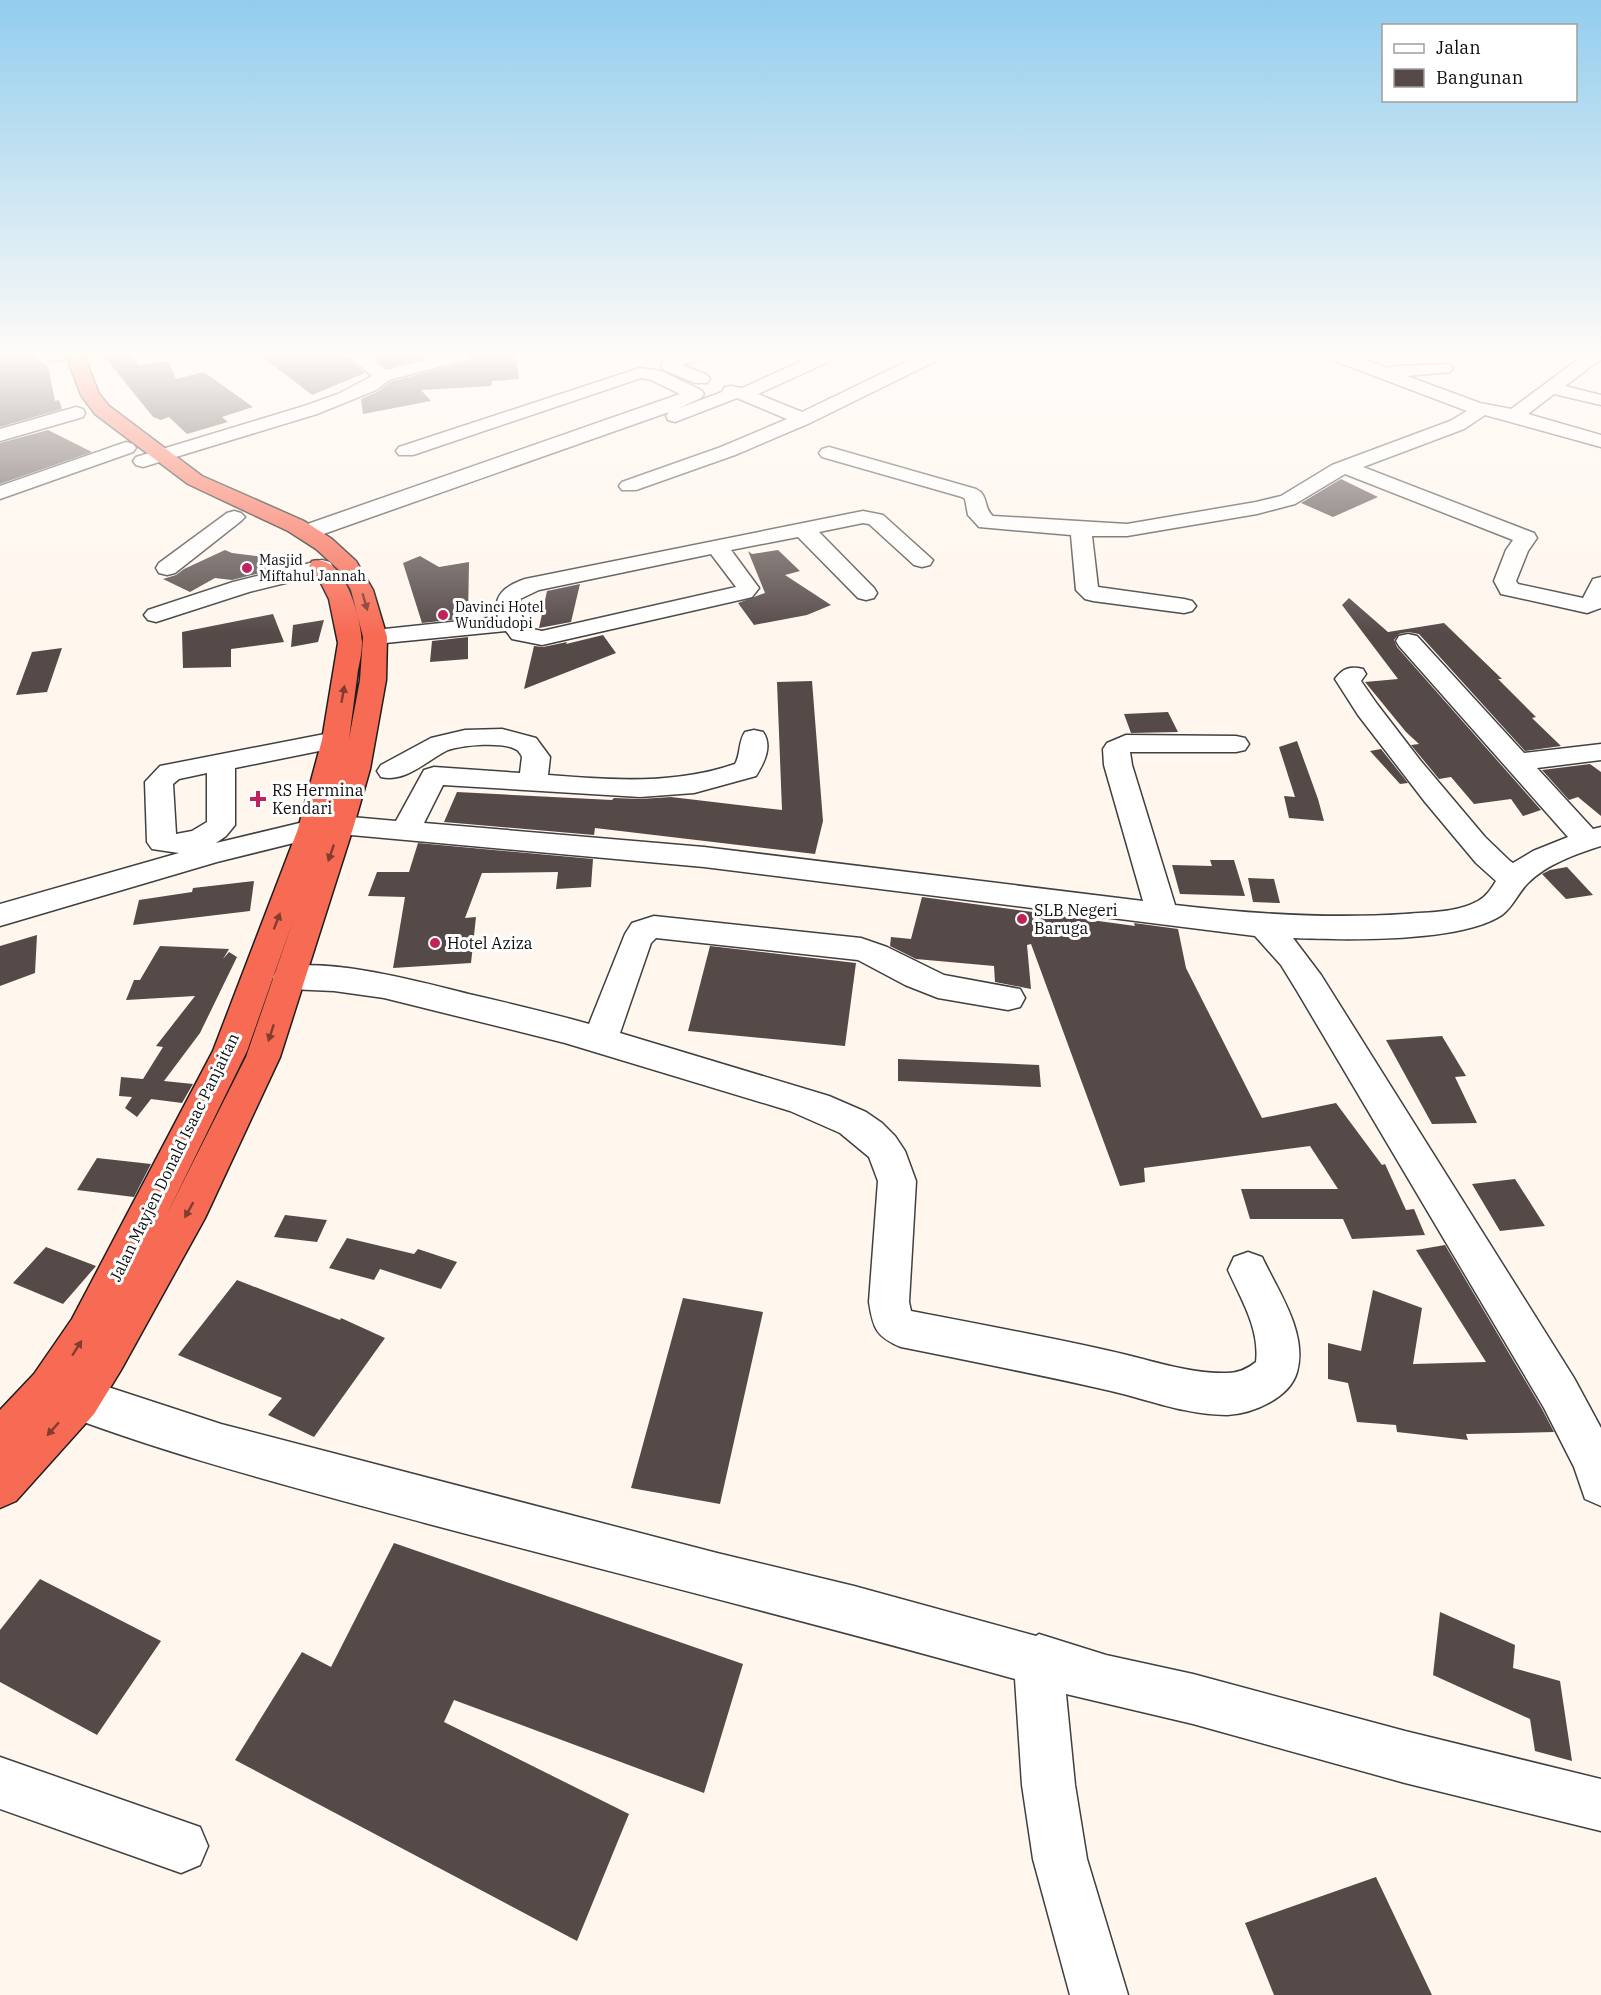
<svg xmlns="http://www.w3.org/2000/svg" width="1601" height="1995" font-family="'IBM Plex Serif',serif">
<rect width="100%" height="100%" fill="#fff6ed"/>
<path fill="#564a49" d="M0 355H31L48 366 55 401 59 400 62 409 0 427Z
M103 355H130L139 365 168 361 176 379 204 372 253 407 222 417 228 422 187 434 169 417 161 420 153 417Z
M260 355H345L365 373 312 395Z
M370 355H434L386 368Z
M473 355H516L519 379 492 381 491 386 421 390 431 401 363 414 361 399 377 392 390 382 470 361Z
M48 430 92 452 0 484V443Z
M1341 479 1378 497 1333 517 1301 503Z
M225 550 232 553 281 559 268 571 232 580 215 578 190 592 163 579 176 575 184 569Z
M778 550 800 571 785 575 831 605 807 615 754 625 738 603 765 593 748 551 752 554Z
M420 556 439 567 469 562 468 618 422 623 403 563Z
M580 584 571 622 539 628 547 591Z
M1349 598 1388 632 1444 623 1502 679H1498L1536 717 1532 718 1561 746 1525 751 1419 634 1408 632 1399 634 1394 640 1397 647 1541 810 1523 816 1511 799 1474 804 1451 777 1439 779 1411 745 1419 744 1406 732 1365 682 1398 679 1342 605Z
M273 614 284 642 231 649V667L183 668 182 632Z
M324 620 318 642 291 647 293 625Z
M603 635 616 653 524 689 534 646 543 647 567 642 566 644Z
M468 637V659L430 662 432 641Z
M62 648 47 692 16 695 32 652Z
M812 681 823 821 815 854 595 828 594 835 444 822 457 792 612 800 614 798 640 799 671 797 782 810 777 682Z
M1168 712 1178 732 1131 733 1124 714Z
M1297 741 1318 799 1324 821 1289 818 1284 796 1295 797 1279 747Z
M1381 749 1408 783 1400 784 1370 751Z
M1590 764 1601 772V816L1578 797 1569 800 1542 770Z
M418 843 593 859 591 887 556 889 558 872 482 873 465 918 476 917 471 963 393 968 405 897 368 896 377 872H409Z
M1210 860H1234L1245 896 1180 894 1172 865 1212 866Z
M1567 867 1593 895 1566 899 1542 874 1550 870Z
M1248 878 1274 879 1280 903 1253 902Z
M254 881 250 911 133 925 139 900 192 892 193 888Z
M922 897 1135 926 1134 923 1178 929 1186 968 1262 1118 1336 1103 1382 1165 1385 1164 1406 1210 1414 1209 1425 1235 1352 1239 1343 1219H1250L1241 1189H1338L1310 1146 1144 1168 1145 1182 1120 1186 1031 944 1027 945 1031 989 995 982 994 966 916 959 890 946 891 937 911 939Z
M37 935 35 973 0 986V946Z
M160 946 229 949 223 959 229 952 237 957 200 1033 164 1081 193 1084 182 1103 151 1099 137 1117 125 1108 132 1097 119 1096 121 1077 143 1079 163 1047 156 1046 195 996 126 1000 134 980H140Z
M710 946 856 963 845 1046 688 1031Z
M1442 1036 1466 1076 1455 1077 1477 1123 1432 1124 1386 1040Z
M898 1059 1039 1065 1041 1087 898 1081Z
M97 1158 151 1164 134 1197 77 1190Z
M1515 1179 1545 1226 1500 1231 1472 1184Z
M285 1215 327 1220 317 1242 274 1237Z
M347 1238 414 1254 418 1249 457 1262 441 1289 380 1269 374 1280 329 1268Z
M1445 1245 1542 1409 1554 1432 1466 1434 1468 1440 1397 1432 1396 1425 1357 1422 1348 1383 1328 1379V1343L1361 1351 1373 1290 1422 1308 1413 1364 1486 1362 1416 1250Z
M46 1247 96 1266 63 1304 13 1283Z
M237 1280 340 1320 341 1318 385 1338 314 1437 268 1415 282 1398 178 1355Z
M683 1298 763 1312 720 1504 631 1488Z
M394 1543 743 1664 704 1793 454 1700 444 1722 629 1814 577 1941 235 1760 302 1652 331 1667Z
M40 1579 161 1641 97 1735 0 1682V1630Z
M1440 1612 1515 1645 1513 1668 1560 1681 1572 1761 1535 1751 1530 1719 1433 1675Z
M1376 1877 1432 1995H1274L1245 1923Z"/>
<g fill="none" stroke-linecap="round" stroke-linejoin="round">
<defs>
<path id="minor" d="M67 355 65 359 53 361 47 360 44 356Z
M347 355H366L386 370 443 355H471L469 359 389 380 376 390 317 414 143 467 136 465 133 461 136 457 304 406 338 394 372 376Z
M677 355H703L701 359 682 365 707 375 710 379 707 383H695L664 370 661 366 664 359Z
M815 355H837L835 359 758 394 802 412 920 355H942L940 359 810 423 735 455 636 490H622L619 486 622 482 721 447 787 419 737 398 675 422 668 420 666 416 669 412 315 537 307 538 299 537 296 532 299 527 680 394 651 380 641 378 413 455H399L396 451 399 447 640 368 661 371 701 390 704 394 701 398 677 409 722 392 725 387 731 386 742 388Z
M1328 355H1352L1388 368 1395 366 1450 364 1453 368 1450 372 1407 376 1480 403 1511 409 1584 355H1601V359L1565 386 1601 395V405L1554 394 1528 414 1601 435V447L1485 415 1464 429 1363 467 1534 533 1537 538 1528 551 1516 581 1518 584 1583 598 1593 579 1601 577V608L1587 613 1501 594 1494 581 1506 550 1513 540 1345 474 1295 504 1257 514 1127 536H1092L1098 587 1184 599 1192 601 1196 606 1192 611 1184 613 1093 601 1085 599 1076 590 1071 535 979 527 968 515 965 499 962 497 822 457 819 453 822 449 829 447 976 489C989 495 983 508 993 516L1127 524 1256 502 1281 496 1332 465 1450 421 1467 411 1330 359Z
M76 407 83 409 85 413 83 417 0 441V429Z
M126 442 133 444 136 448 133 452 0 499V486Z
M234 511 241 513 245 517 241 521 175 573 167 575 159 573 156 568 159 563 227 513Z
M863 511 883 515 933 560 930 565 922 567 914 565 869 524 863 523 819 532 874 588 877 593 874 598 866 600 858 598 798 537 731 550 759 588 752 597 744 599 542 645 512 639 506 631 375 644 366 642 363 637 366 632 375 630 498 617C492 595 505 586 525 579ZM711 554 736 587 542 631 528 628 521 614 520 599 539 590Z
M322 560 330 562 333 567 330 572 249 592 156 622 148 620 144 615 148 610 233 582Z
M1408 634 1417 636 1524 753 1601 744V760L1537 768 1593 829 1601 827V846C1576 854 1547 864 1528 883 1518 893 1513 907 1502 915 1460 943 1344 940 1293 938L1321 975 1574 1378 1601 1428V1506L1585 1499 1574 1467 1544 1408 1297 991 1281 965 1255 936 704 867 340 834 330 832 326 825 330 818 340 816 396 821 424 770 434 767 520 773 522 757C522 756 518 750 517 750 504 741 462 745 448 750 427 760 406 783 381 777L377 771 381 765 431 738 465 730 502 729 536 738 550 757 548 775C611 780 674 785 735 764 741 754 738 742 745 732L754 730 763 732C773 746 764 763 756 776L694 793 640 797 443 785 424 823 704 847 1143 901 1104 765 1103 749 1107 743 1126 735 1236 736 1245 738 1249 744 1245 750 1236 752H1130L1132 765 1175 905C1252 914 1328 919 1405 914 1429 912 1456 913 1478 901 1486 897 1491 889 1496 881L1476 863 1425 802 1358 715 1335 679C1343 668 1350 666 1363 669L1366 674 1361 681 1377 704 1420 760 1485 837 1510 861 1513 863 1533 851 1568 837 1399 646 1396 641 1399 636Z
M335 732 344 734 348 740 344 746 235 768V825L226 836 216 843 312 820 322 822 326 829 322 836 217 862 0 926V904L179 853 152 849 147 842 145 782 160 766ZM207 773V822L192 831 176 834 173 784 179 779Z
M654 916 861 938 887 947 944 975 1020 989 1025 998 1020 1007 1008 1010 938 998 905 985 858 960 656 938 651 943 620 1033 829 1096 866 1112 882 1123 895 1136 905 1151 916 1181 909 1302 911 1311C978 1324 1044 1336 1110 1351 1148 1359 1187 1374 1227 1373 1239 1373 1247 1369 1256 1362 1260 1329 1241 1299 1228 1270L1234 1257 1248 1252 1262 1257C1278 1291 1308 1333 1297 1372 1290 1398 1252 1414 1227 1415 1187 1415 1149 1400 1111 1391 1041 1375 971 1361 901 1347 876 1337 873 1328 869 1302L878 1181 869 1157 840 1133 790 1111 565 1043 384 998 334 991 289 989 278 985 273 977 278 969C324 955 425 983 473 995 512 1004 551 1013 589 1024L625 934 632 923Z
M56 1370 221 1424 717 1553 854 1586 1036 1636 1039 1634 1106 1655 1193 1674 1405 1731 1601 1779V1831L1405 1783 1193 1724 1066 1694 1075 1785 1087 1859 1128 1995H1070L1033 1859 1022 1785 1015 1679C819 1624 622 1575 425 1523 296 1488 166 1455 41 1406L35 1391 41 1376Z
M0 1757 200 1827 208 1846 200 1865 181 1873 0 1809Z"/>
<path id="highway" d="M66 355H84L99 394 109 406 202 476 304 521 332 539 356 561 373 590 387 637 386 680 370 769 354 825 280 1057 205 1218 121 1370 94 1414 16 1501 0 1508V1410L34 1374 72 1319 213 1051 298 829 322 740 338 643 329 599 317 575 309 566 312 561C344 553 361 618 362 642 362 651 360 661 358 670 355 693 352 716 349 739L360 680 363 637 351 590 339 570 316 549 288 531 188 484 95 414 81 395ZM294 918 246 1057 167 1214 247 1051Z"/>
</defs>
<use href="#minor" stroke="#404040" stroke-width="3"/>
<use href="#highway" stroke="#1e1e1e" stroke-width="3"/>
<use href="#minor" fill="#fff" fill-rule="evenodd"/>
<use href="#highway" fill="#f76b54" fill-rule="evenodd"/>
</g>
<defs><path id="oneway-solid" d="M-6-.8H1V-3.2L6.5 0L1 3.2V.8H-6Z" transform="scale(1.5)"/></defs>
<g fill="#823c30">
<use href="#oneway-solid" transform="translate(365 602) rotate(74)"/>
<use href="#oneway-solid" transform="translate(343 694) rotate(-80)"/>
<use href="#oneway-solid" transform="translate(331 853) rotate(109)"/>
<use href="#oneway-solid" transform="translate(277 921) rotate(-69)"/>
<use href="#oneway-solid" transform="translate(271 1033) rotate(108)"/>
<use href="#oneway-solid" transform="translate(189 1210) rotate(119)"/>
<use href="#oneway-solid" transform="translate(77 1348) rotate(-58)"/>
<use href="#oneway-solid" transform="translate(53 1429) rotate(132)"/>
</g>
<linearGradient id="sky" x2="0" y2="1"><stop stop-color="#92cdee"/><stop offset="0.56" stop-color="#fffbf7"/><stop offset="1" stop-color="#fffbf7" stop-opacity="0"/></linearGradient>
<rect width="1601" height="634" fill="url(#sky)"/>
<g fill="#c0235b" stroke="#fff" stroke-width="2">
<circle cx="247" cy="568" r="6"/>
<circle cx="443" cy="615" r="6"/>
<path d="M255 790h6v6h6v6h-6v6h-6v-6h-6v-6h6z"/>
<circle cx="1022" cy="919" r="6"/>
<circle cx="435" cy="943" r="6"/>
</g>
<g text-anchor="middle" dominant-baseline="central" stroke-width="6" stroke-linejoin="round" paint-order="stroke">
<g font-size="14" fill="#0d0d0d" stroke="#fff" text-anchor="start">
<text x="259" y="560">Masjid<tspan x="259" dy="16">Miftahul Jannah</tspan></text>
<text x="455" y="607">Davinci Hotel<tspan x="455" dy="16">Wundudopi</tspan></text>
</g>
<g font-size="16" fill="#0d0d0d" stroke="#fff" text-anchor="start">
<text x="272" y="790">RS Hermina<tspan x="272" dy="18">Kendari</tspan></text>
<text x="1034" y="910">SLB Negeri<tspan x="1034" dy="18">Baruga</tspan></text>
<text x="447" y="943">Hotel Aziza</text>
</g>
<g font-size="16" fill="#0d0d0d" stroke="#fff">
<text transform="translate(174 1157) rotate(-64)">Jalan Mayjen Donald Isaac Panjaitan</text>
</g>
</g>
<rect x="1382" y="24" width="195" height="78" fill="#ffffff" stroke="#9e9e9e" stroke-width="1.5"/>
<rect x="1394" y="44" width="30" height="9" fill="#ffffff" stroke="#9e9e9e" stroke-width="1.5"/>
<text x="1436" y="54" font-size="18" fill="#0d0d0d">Jalan</text>
<rect x="1394" y="69" width="30" height="18" fill="#564a49" stroke="#9e9e9e" stroke-width="1.5"/>
<text x="1436" y="84" font-size="18" fill="#0d0d0d">Bangunan</text>
</svg>
